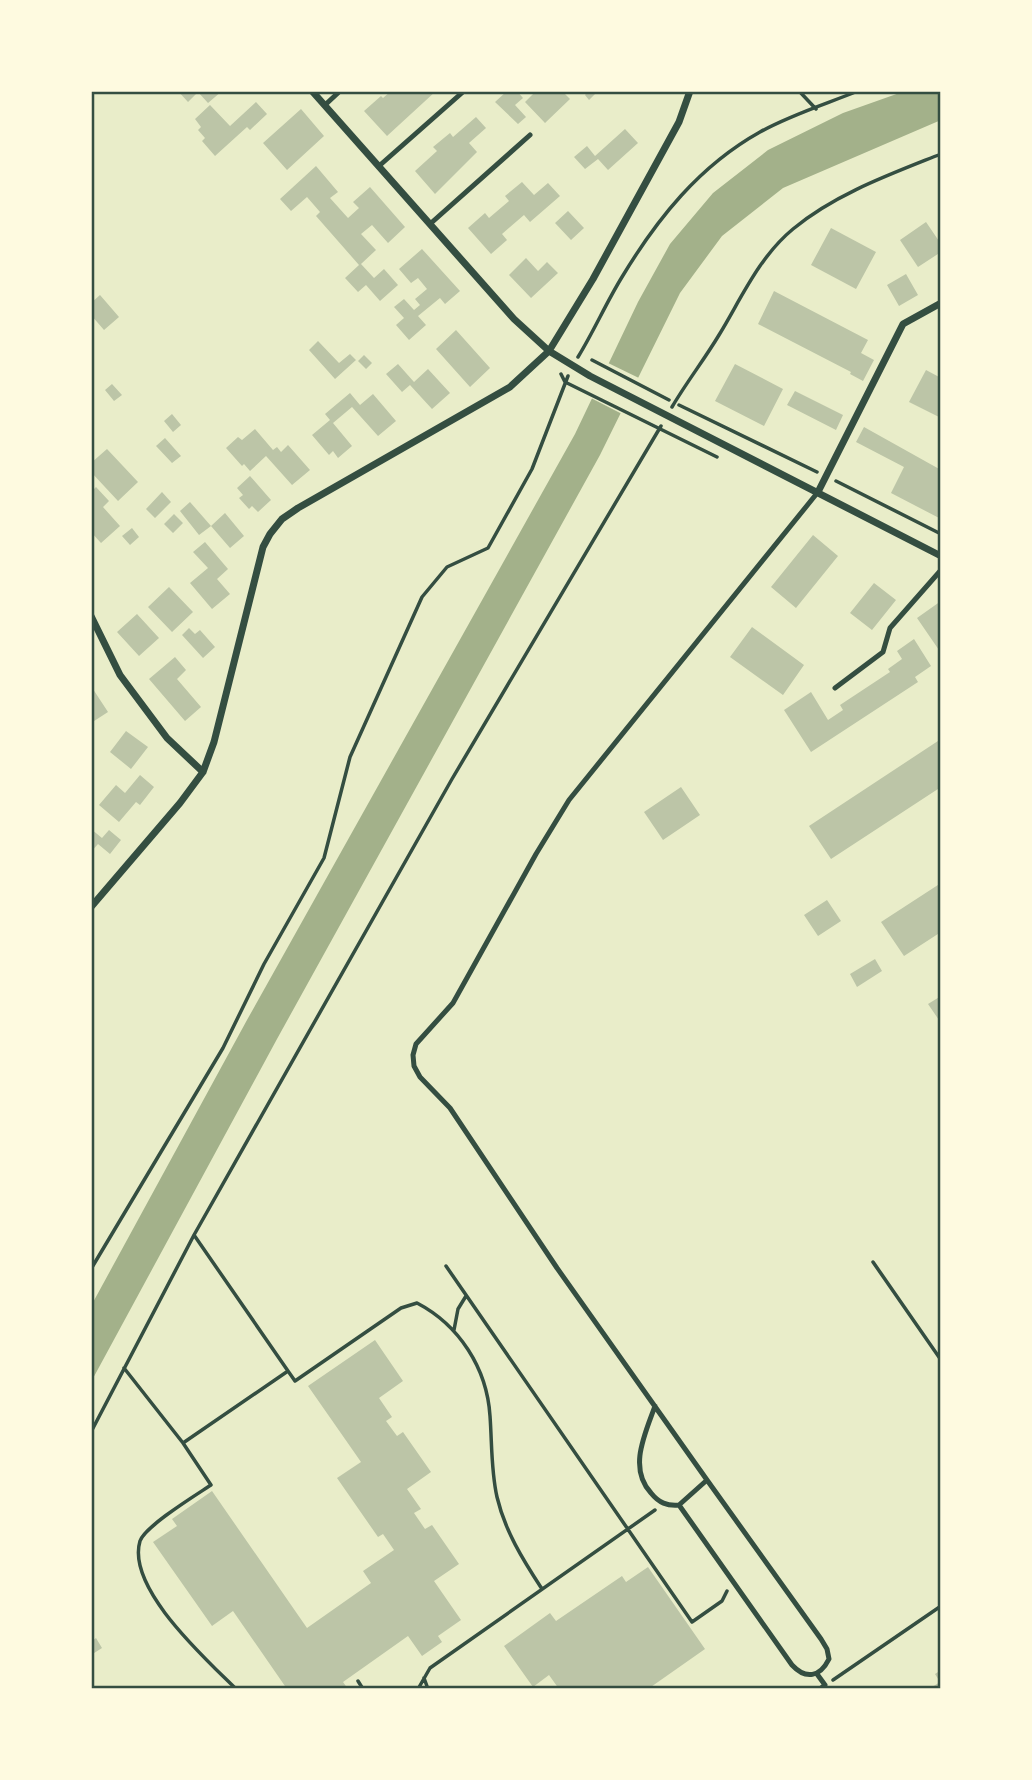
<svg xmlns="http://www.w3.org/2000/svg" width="1032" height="1780" font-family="Roboto,sans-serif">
<rect width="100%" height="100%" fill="#e9edc9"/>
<path fill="#a3b18a" d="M905 91H941V120L783 188 722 236 680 293 600 455 277 1039 91 1382V1306L247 1020 575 434 638 302 670 244 713 193 768 150 843 113Z"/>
<path fill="#e9edc9" d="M606 362 641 379 624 415 589 397Z"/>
<path fill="#bcc5a7" d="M178 91H222L208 103 198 92 188 102Z
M391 91H436L387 136 364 111 381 96 383 98Z
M507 91H517L523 98 515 105 526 117 518 124 495 102Z
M536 91H562L570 99 545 123 525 102Z
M588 91H598L589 100 585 95Z
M256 102 267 114 250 130 247 127 215 156 202 141 205 138 198 130 201 127 195 119 210 105 230 126Z
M301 109 324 136 287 170 263 143Z
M476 117 486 128 469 143 477 152 435 194 415 171 437 151 433 147 450 133 453 137Z
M625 129 638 143 608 170 598 159 585 169 574 157 587 146 595 156Z
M316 166 338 192 330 198 348 218 359 208 353 202 370 187 405 227 388 243 372 225 361 234 376 250 361 264 374 278 384 269 398 285 380 301 366 285 358 292 345 278 359 265 316 216 320 212 307 197 291 211 280 199Z
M522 182 534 195 548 183 560 196 530 222 524 215 502 234 507 240 491 254 468 228 485 213 489 218 509 201 505 196Z
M568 211 584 228 571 240 555 223Z
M926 222 941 244V252L918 267 900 240Z
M831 228 876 252 856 289 811 265Z
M422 249 460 291 445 304 440 298 418 316 426 325 409 340 396 325 404 318 394 307 404 299 414 310 420 305 415 299 427 289 418 278 411 283 399 269Z
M526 258 538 271 547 262 558 273 531 298 509 275Z
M906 274 918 295 899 306 887 285Z
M774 291 868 340 861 353 874 360 863 381 850 374 851 372 758 324Z
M100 295 119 317 104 330 91 315V303Z
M456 330 490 368 470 387 436 349Z
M318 341 339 363 350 354 356 360 335 379 309 350Z
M364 355 372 363 366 369 358 361Z
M398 364 414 382 428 369 450 393 432 409 410 385 402 392 386 374Z
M735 364 783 389 764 426 715 401Z
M926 370 941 378V418L909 402Z
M112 384 122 395 114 401 105 390Z
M795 391 843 415 836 430 787 405Z
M350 393 360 405 373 394 396 421 378 436 352 407 333 423 352 446 338 458 333 451 329 455 312 435 330 420 325 414Z
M172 414 181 425 173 432 164 421Z
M864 427 941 470V519L891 493 904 467 856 442Z
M255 429 273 450 277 447 281 452 288 445 310 470 292 485 266 456 250 471 244 464 242 466 226 448 238 437 242 440Z
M165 438 181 456 172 463 156 446Z
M107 449 138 482 118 501 91 472V463Z
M250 476 271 500 258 512 252 506 249 509 239 498 243 495 237 488Z
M96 487 109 501 103 507 120 526 101 543 91 532V492Z
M162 492 171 502 155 518 146 509Z
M190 502 211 526 199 535 180 511Z
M225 513 244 536 230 548 211 526Z
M174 514 183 523 173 533 164 524Z
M132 528 139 537 130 545 122 536Z
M813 535 838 556 796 608 771 587Z
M205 542 228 569 217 579 230 594 212 609 190 583 208 568 193 552Z
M874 583 896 600 872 630 850 613Z
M169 587 193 612 172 632 148 607Z
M941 601V653L917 618Z
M137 614 159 638 139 656 117 632Z
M752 627 804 665 783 695 730 657Z
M189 628 195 634 200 630 215 647 203 658 182 635Z
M914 639 931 666 915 677 918 682 811 752 784 710 811 692 828 720 843 710 840 705 890 672 888 669 902 659 897 651Z
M175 657 186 670 177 679 201 707 185 721 149 679Z
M91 686 108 712 91 723Z
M126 731 148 747 131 769 110 752Z
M941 739V787L831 859 809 826Z
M140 775 154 787 140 805 136 802 119 822 99 805 116 785 125 793Z
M681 787 700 815 663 840 644 812Z
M91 829 102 838 109 830 121 840 110 854 98 844 91 852Z
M941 883V932L904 956 881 922Z
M827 900 841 921 818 936 804 915Z
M875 959 882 971 857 987 850 974Z
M941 996V1023L928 1004Z
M375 1340 403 1381 379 1398 392 1417 386 1421 397 1436 403 1432 431 1472 407 1489 421 1509 414 1513 425 1529 432 1525 459 1564 434 1581 461 1620 438 1636 442 1642 422 1656 408 1636 343 1682 348 1689H287L233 1611 212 1626 153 1542 177 1526 172 1519 212 1491 307 1628 371 1583 363 1571 394 1550 383 1534 378 1537 337 1478 361 1462 308 1386Z
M648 1567 705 1649 648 1689H559L549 1675 533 1687 504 1646 550 1613 556 1621 622 1576 626 1582Z
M96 1638 102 1648 91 1655V1642Z
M941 1670V1689H929L940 1682 935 1674Z"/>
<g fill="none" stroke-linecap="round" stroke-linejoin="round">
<path stroke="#344e41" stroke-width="3.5" d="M799 91 816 109
M578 357C594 331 606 303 622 277 657 219 699 166 760 132 790 115 826 104 858 91
M592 360 669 400
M561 374 565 382 717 457
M679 405 817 472
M672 407C686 383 704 360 719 335 741 299 759 257 793 229 835 194 891 174 941 154
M836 481 941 534
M194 1235 288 1371
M873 1262 941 1360
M446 1266 692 1622 722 1601 727 1591
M91 1269 223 1048 264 964 324 858 350 757 422 597 447 567 488 548 532 469 568 376
M454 1330 458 1309 466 1296
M124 1368 183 1443
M91 1432 194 1235 452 779 661 426
M424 1678 428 1689
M833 1680 941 1606
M358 1681 363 1689
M236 1689C206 1659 126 1588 140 1541 145 1526 196 1495 211 1485L183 1443 288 1371 295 1381 401 1308 417 1303C459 1325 487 1368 490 1416 492 1443 491 1471 497 1497 505 1531 523 1560 542 1589
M418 1689 430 1668 655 1510"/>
<path stroke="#344e41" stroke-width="5" d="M325 105 340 91
M379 166 464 91
M430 224 530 135
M835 688 883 652 890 628 941 570
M655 1406C645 1434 628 1468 651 1493 659 1503 667 1506 679 1505L707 1480 557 1268 450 1108 420 1077 414 1066 413 1055 416 1044 453 1003 536 854 569 800 818 492
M679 1505 792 1665C806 1680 820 1677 829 1659L827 1649 821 1639 707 1480
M817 1674 825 1685 820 1689"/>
<path stroke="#344e41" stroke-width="7" d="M312 91 514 319 549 351 590 376 941 556
M818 492 903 324 941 303
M91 616 120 675 167 738 203 772
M91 907 180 803 203 772 214 742 263 547 270 534 282 519 298 508 510 387 549 351 593 279 679 122 690 91"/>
</g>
<rect width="1032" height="1780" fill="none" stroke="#fefae0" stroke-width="186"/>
<rect x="93" y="93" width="846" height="1594" fill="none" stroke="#344e41" stroke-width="2.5"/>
</svg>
